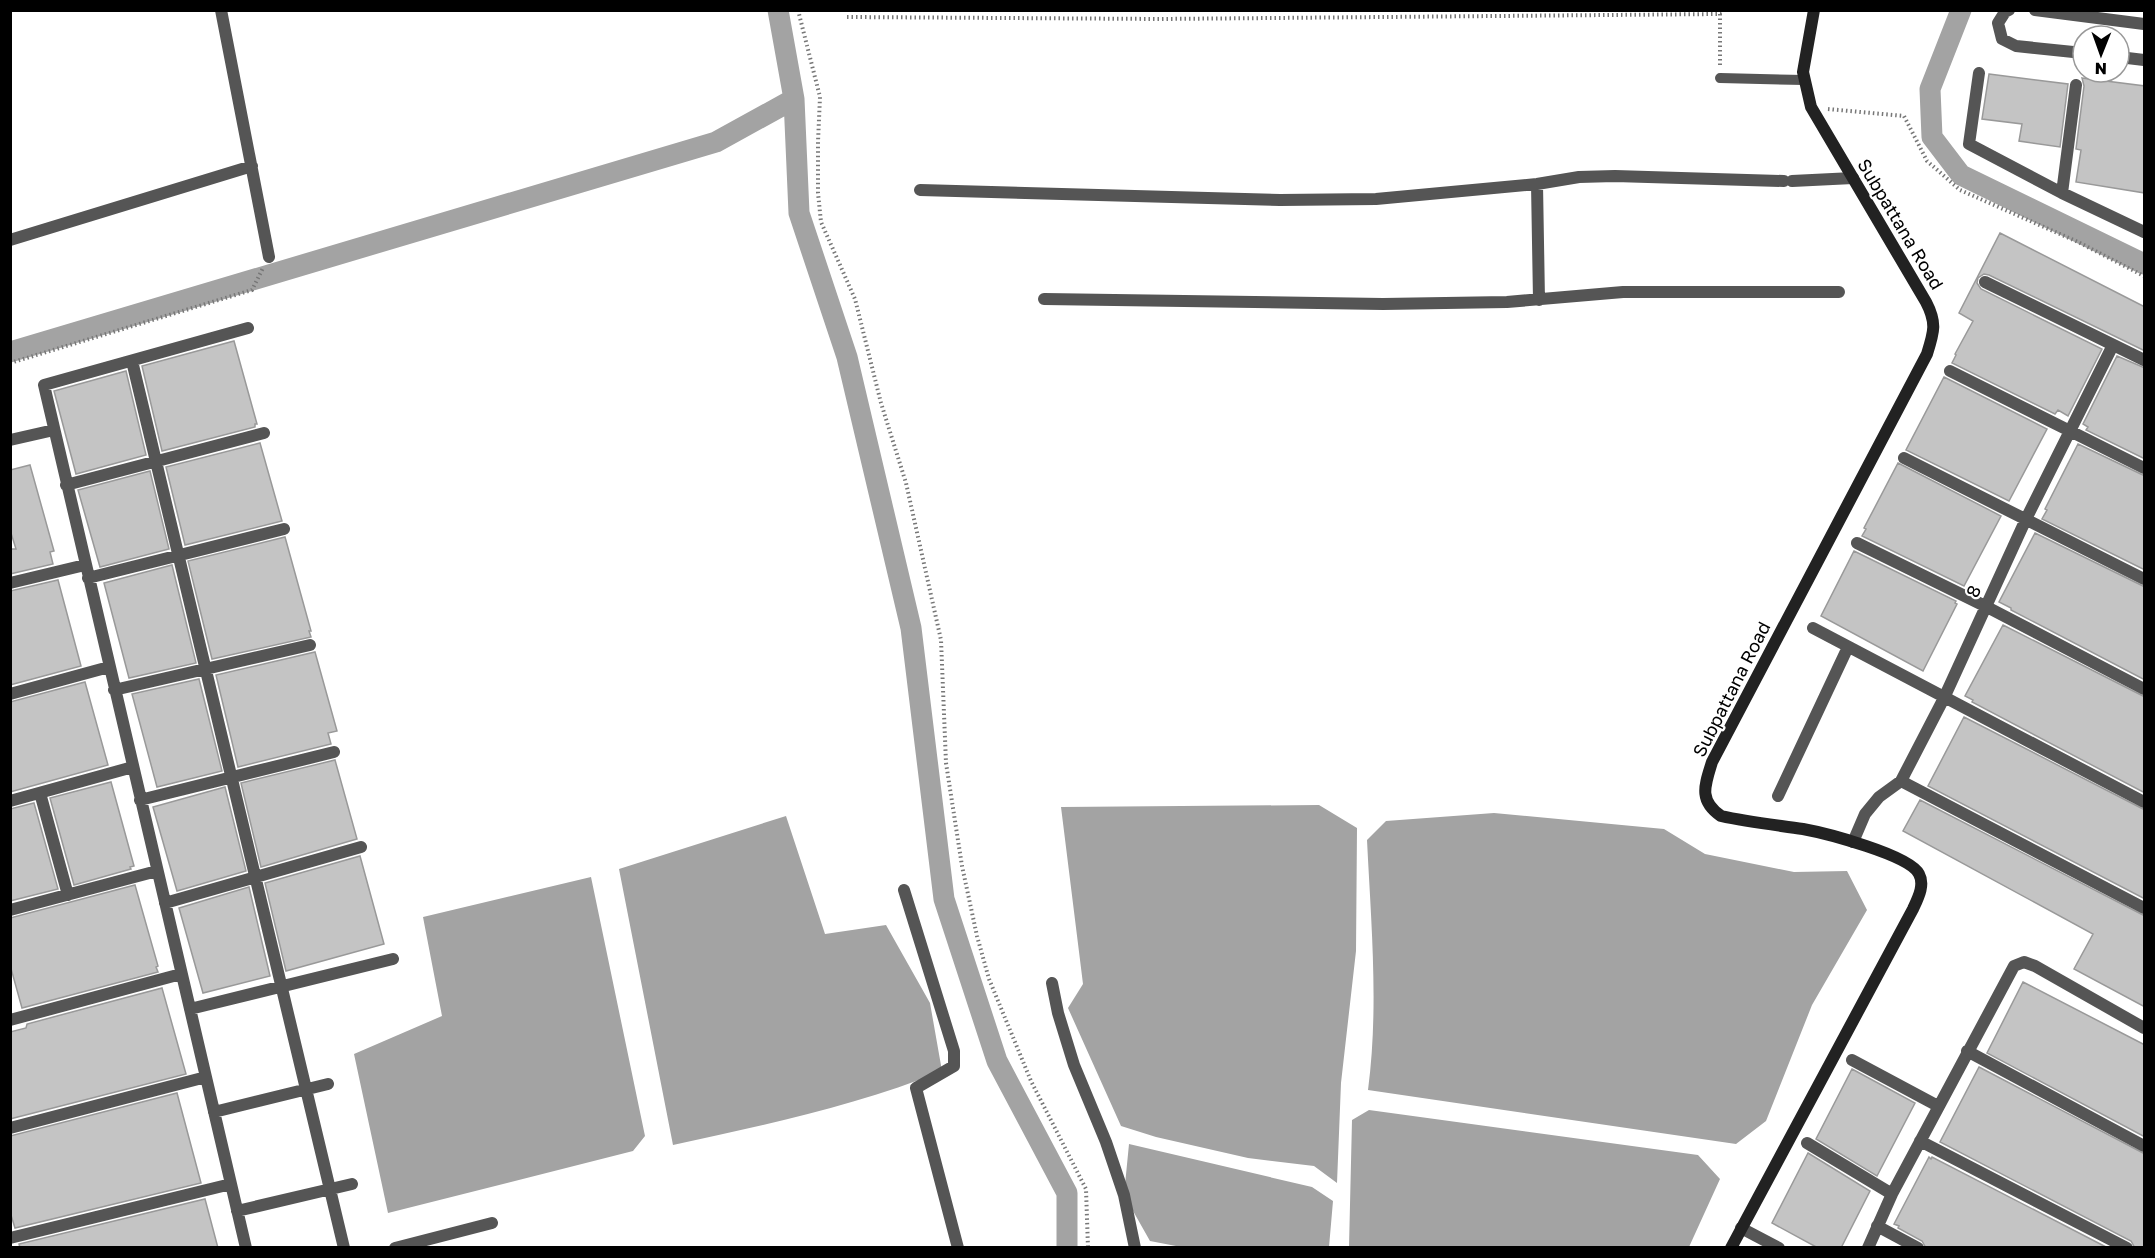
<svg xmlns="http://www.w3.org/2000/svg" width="2155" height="1258" font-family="'Golos Text',sans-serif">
<rect width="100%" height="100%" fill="#fff"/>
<path fill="#a3a3a3" d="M1319 805 1357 828 1356 951 1341 1083 1337 1183 1314 1166 1248 1158 1156 1137 1121 1126 1068 1008 1083 984 1061 807Z
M1494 813 1664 829 1705 854 1794 872 1847 871 1867 910 1812 1005 1766 1121 1736 1144 1368 1090C1379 1007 1371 923 1367 840L1386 821Z
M786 816 825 934 886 925 930 1003 942 1071C856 1106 764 1125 673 1145L619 869Z
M591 877 645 1136 633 1151 388 1213 354 1054 442 1016 423 917Z
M1369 1110 1698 1155 1720 1179 1689 1247H1349L1352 1120Z
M1129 1144 1312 1187 1333 1201 1329 1247H1176V1246L1150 1241 1124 1195Z"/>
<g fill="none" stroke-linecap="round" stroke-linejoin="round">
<path stroke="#a3a3a3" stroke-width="21" d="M778 10 794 99 799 213 847 357 911 628 944 899 997 1061 1067 1193V1248
M1961 10 1930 89 1932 137 1961 175 2144 264
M10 352 716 142 794 99"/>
</g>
<path fill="#c4c4c4" stroke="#999" stroke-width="1.5" d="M1989 74 2068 84 2060 147 2019 141 2022 124 1982 119Z
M2082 78 2145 86V193L2076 182 2081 150 2076 149 2084 86Z
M2000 233 2145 307V351L1989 275 1984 274 1978 278 1977 283 1981 289 2102 349 2068 416 2058 410 2055 414 1952 363 1956 355 1955 354 1973 321 1959 313Z
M234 341 257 424H255V427L162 451 142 366Z
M2117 356 2145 368V459L2086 430 2088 427 2083 424Z
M126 371 146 455 76 474 54 391Z
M1944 377 2047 429 2009 501 1906 450Z
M260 443 282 521 185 545 166 467Z
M2078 444 2145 476V570L2042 519 2047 510 2045 509Z
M1898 463 2001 516 1964 586 1862 536 1866 529 1864 528Z
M30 465 54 551 50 552 53 564 10 574V549H16L10 530V470Z
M150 471 169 549 100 567 78 490Z
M2035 533 2145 587V680L2011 610V608L1999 602Z
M285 537 311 631H309L311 637 212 659 188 561Z
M1854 551 1956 601 1955 603 1957 604 1923 671 1821 616Z
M172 565 196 663 129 678 104 583Z
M58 580 81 666 10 685V591Z
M2003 625 2145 697V793L1972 702 1973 700 1965 696Z
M315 652 337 731 328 733 331 744 238 767 216 675Z
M199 679 222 771 157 787 132 694Z
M85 682 108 765 10 792V702Z
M1964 717 2145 810V899L1928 786Z
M335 760 357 839 261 867 241 783Z
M111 782 134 866 130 867 131 869 74 885 50 798Z
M225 787 246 871 177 891 153 807Z
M1920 800 2145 916V1007L2074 969 2093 934 1903 831Z
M34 803 58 889 10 901V809Z
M360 856 384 944 286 971 265 883Z
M135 885 158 966 156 967 158 972 22 1008 10 965V918Z
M249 887 270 976 203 993 179 908Z
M2023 982 2145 1045V1137L1987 1053Z
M162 988 186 1074 10 1119V1032L26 1028 27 1024Z
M1979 1067 2145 1154V1248H2135L2131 1241 1940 1142Z
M1852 1069 1915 1103 1877 1176 1816 1139Z
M177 1093 201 1183 15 1228 10 1212V1136Z
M1808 1153 1870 1191 1841 1248H1818L1772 1223Z
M1929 1157 1931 1159 1932 1157 2108 1248H1926L1922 1241 1898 1228 1899 1226 1894 1224Z
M205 1199 218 1248H20L19 1244Z"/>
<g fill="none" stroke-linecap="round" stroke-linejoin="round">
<path stroke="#777" stroke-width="4" stroke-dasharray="1.5 3" stroke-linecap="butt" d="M798 10 820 97 818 142V193L821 222 855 299 881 403 906 483 941 640 946 763 962 866 977 936 989 979 1031 1081 1086 1189 1088 1248
M847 17 1160 19 1720 14V65
M1828 109 1904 116 1927 161 1960 190 2078 242 2144 276
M10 363 252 290 263 268"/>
<path stroke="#555" stroke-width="10" d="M1720 78 1804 80"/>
<path stroke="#555" stroke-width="12" d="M221 10 269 257
M2009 10 2005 12 1998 23 2002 39 2016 46 2083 53
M2035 10 2144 24
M2119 57 2144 60
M1979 73 1969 144 2062 193 2144 232
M1792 181 1853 178
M1537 184 1539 300
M920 190 1280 200 1376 199 1537 184 1579 177 1615 176 1784 181
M2062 193 2076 85
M10 240 252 166
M1985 282 2144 360
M1044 299 1383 304 1507 302 1623 292H1839
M132 361 344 1248
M1950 371 2144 468
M10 440 54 430
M1904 458 2144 579
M66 485 264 433
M1857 543 1985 606 2144 689
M88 578 284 529
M10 583 85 565
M1813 628 2144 802
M114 690 310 645
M10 694 109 667
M1901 781 2144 908
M40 793 68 895
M1778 796 1848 647
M140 800 334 752
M10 801 133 767
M1853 842 1865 814 1879 797 1901 781 1944 698 2026 519 2113 345
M904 890 954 1051V1066L916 1088 958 1248
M165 903 361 847
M10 910 157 871
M1052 983 1058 1013 1074 1065 1106 1142 1124 1195 1135 1248
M190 1009 393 959
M10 1020 181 974
M1967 1051 2144 1146
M1852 1060 1938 1106
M214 1112 328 1084
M10 1128 206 1077
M1920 1141 2127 1248
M1807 1143 1892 1194
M237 1211 352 1184
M1877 1226 1918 1248
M1741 1228 1779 1248
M10 1238 231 1184
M246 1248 44 385 248 328
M395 1248 492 1223
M1868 1248 1892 1194 2014 966 2024 962 2035 966 2144 1028"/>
<path stroke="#222" stroke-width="12" d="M1731 1248 1913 909C1918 898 1925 885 1919 874 1910 855 1825 833 1803 829 1776 825 1748 822 1721 816 1698 800 1705 785 1712 762L1927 354C1934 332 1937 323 1926 302L1811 107 1803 72 1814 10"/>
</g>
<g text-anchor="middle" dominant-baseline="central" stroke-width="4.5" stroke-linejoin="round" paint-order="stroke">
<g font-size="18" fill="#000" stroke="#fff">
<text transform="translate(1901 224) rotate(59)">Subpattana Road</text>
<text transform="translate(1973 591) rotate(-65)">8</text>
<text transform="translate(1731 689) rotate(-63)">Subpattana Road</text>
</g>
</g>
<rect width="2155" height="1258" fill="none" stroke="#000000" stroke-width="24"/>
<g transform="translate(2101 54) rotate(181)"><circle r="28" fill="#ffffff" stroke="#999999" stroke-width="1.5"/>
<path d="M0-4.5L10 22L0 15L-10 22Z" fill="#000000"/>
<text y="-9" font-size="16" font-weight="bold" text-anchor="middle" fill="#000000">N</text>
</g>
</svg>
